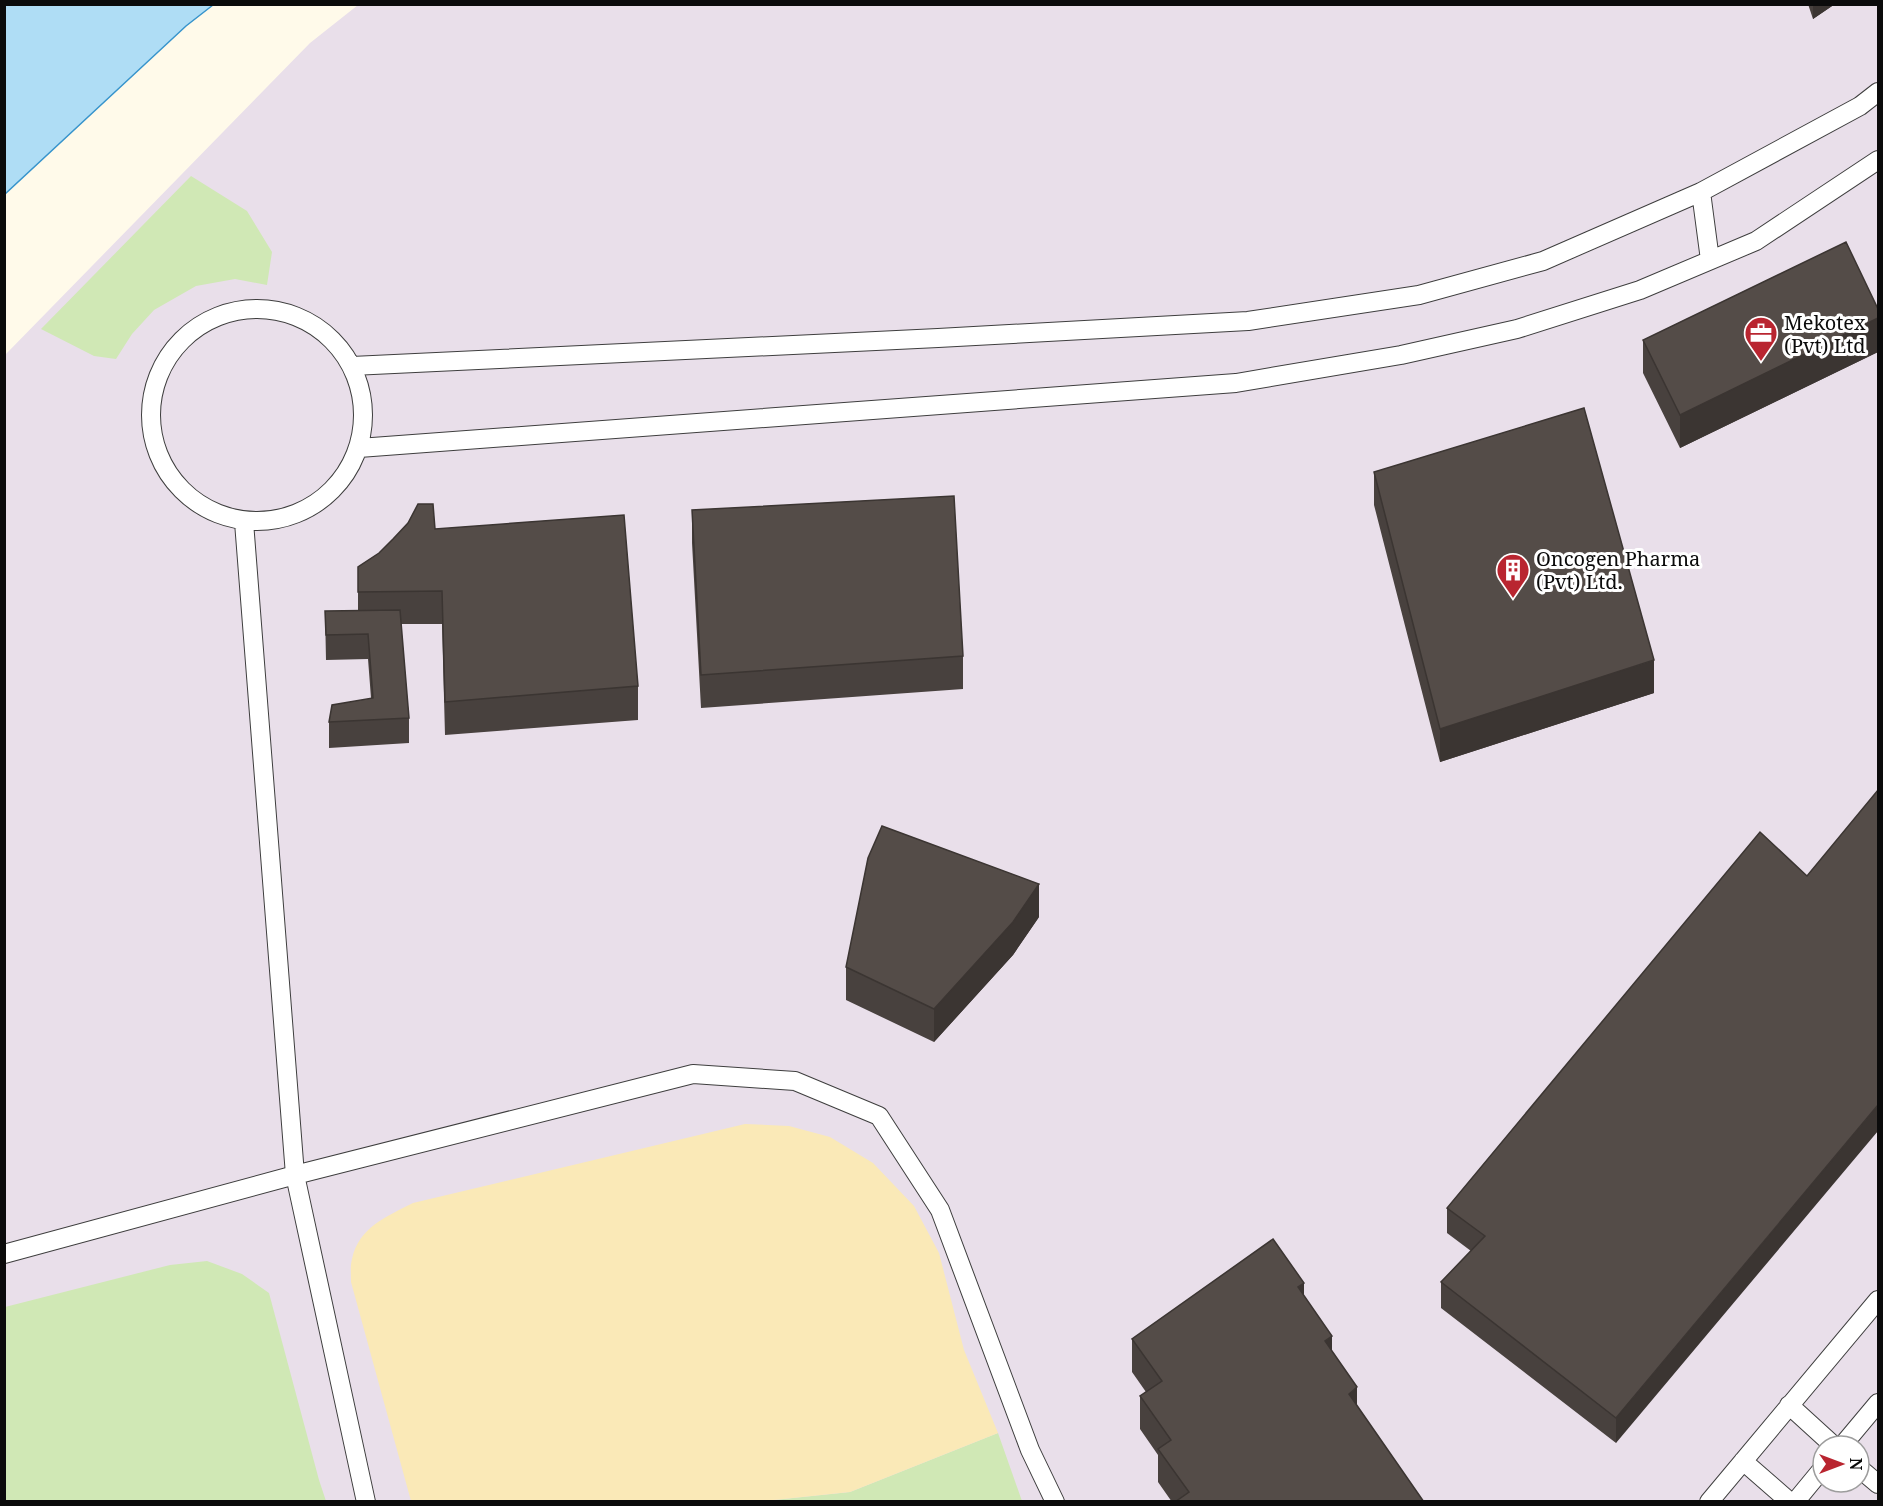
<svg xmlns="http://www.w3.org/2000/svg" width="1883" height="1506" font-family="'Noto Serif',serif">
<rect width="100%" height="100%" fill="#fffaea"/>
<path fill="#e9dfea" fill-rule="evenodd" d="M358 5H1878V1501L5 1502V355L310 43ZM1823 1446H1859V1482H1823Z"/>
<path fill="#d0e8b5" d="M191 176 247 211 272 252 267 285 235 279 196 286 154 310 132 334 116 359 94 356 41 329Z
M207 1261 242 1274 269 1293 319 1480 326 1501H5V1307L170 1265Z
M998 1433 1022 1501 754 1502 850 1492Z"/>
<path fill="#fae9b7" d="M745 1124 789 1126 830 1137 873 1163 914 1206 939 1253 964 1350 998 1433 850 1492 754 1502 411 1501 351 1282C351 1275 350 1266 352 1259 359 1227 386 1217 413 1203Z"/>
<path fill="#afddf5" stroke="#3794cc" stroke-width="1.5" d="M5 4H213V5L186 26 5 194Z"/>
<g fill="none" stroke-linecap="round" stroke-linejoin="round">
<defs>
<path id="lane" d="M1701 192 1710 260
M151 415a106 106 0 1 1 212 0a106 106 0 1 1-212 0Z
M352 366 938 338 1248 321 1419 295 1543 261 1701 192 1860 106 1878 92
M359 448 1236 383 1401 355 1517 329 1640 290 1756 241 1878 160
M244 522 295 1175 366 1502
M4 1254 295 1175 693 1074 795 1081 879 1116 940 1210 1030 1450 1055 1502
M1789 1405 1834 1446
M1842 1446 1878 1403
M1743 1461 1790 1502
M1859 1468 1878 1484
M1709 1502 1878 1300
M1795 1502 1823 1468"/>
</defs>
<use href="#lane" stroke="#3e3e3e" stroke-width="20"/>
<use href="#lane" stroke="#fff" stroke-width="18"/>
</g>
<path fill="#48413e" d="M1808 4H1835L1813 19Z
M1878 318V352L1680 448 1643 373V340Z
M1374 472 1654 693 1440 762 1374 505Z
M692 510 963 656V689L701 708 692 543Z
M435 529 638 686V720L445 735 442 624H401L409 718V743L329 748V722L371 698 368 659 326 660 325 611H358V567Z
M1807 876 1616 1443 1441 1308V1282L1471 1251 1447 1233V1208Z
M1039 917 1013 955 934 1042 846 1000V967Z
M1304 1296 1332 1351 1357 1406 1424 1502H1172L1158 1482V1455L1140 1429V1396L1146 1392 1132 1372V1339Z"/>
<path fill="#3b3532" d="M1813 4H1835L1813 19Z
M1878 318V352L1680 448V415Z
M1654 660V693L1440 762V729Z
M1039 884V917L1013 955 934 1042V1009Z
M1878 1105V1131L1616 1443V1418Z
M1304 1283V1316L1298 1287Z
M1332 1336V1369L1325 1341Z
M1357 1387V1420L1349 1394Z"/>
<path fill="#544c48" stroke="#3b3532" stroke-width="1.5" d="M1846 242 1878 309V318L1680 415 1643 340Z
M1584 408 1654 660 1440 729 1374 472Z
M954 496 963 656 701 675 692 510Z
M418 504H433L435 529 624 515 638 686 445 702 442 591 358 592V567L379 553 393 539 408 523Z
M400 610 409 718 329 722 332 705 373 698 368 634 326 635 325 611Z
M1878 790V1105L1616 1418 1441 1282 1485 1236 1447 1208 1760 832 1807 876Z
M882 826 1039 884 1013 922 934 1009 846 967 868 858Z
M1273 1239 1304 1283 1298 1287 1332 1336 1325 1341 1357 1387 1349 1394 1424 1502H1175L1189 1492 1158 1449 1171 1440 1140 1396 1162 1381 1132 1339Z"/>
<defs>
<symbol id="office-pin" viewBox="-11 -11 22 30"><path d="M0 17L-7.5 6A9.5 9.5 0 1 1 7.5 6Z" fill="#b92530" stroke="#fff"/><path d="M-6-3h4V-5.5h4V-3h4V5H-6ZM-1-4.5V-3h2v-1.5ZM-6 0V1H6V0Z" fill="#fff"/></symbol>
<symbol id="building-pin" viewBox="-11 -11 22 30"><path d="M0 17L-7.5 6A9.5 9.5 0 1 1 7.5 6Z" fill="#b92530" stroke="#fff"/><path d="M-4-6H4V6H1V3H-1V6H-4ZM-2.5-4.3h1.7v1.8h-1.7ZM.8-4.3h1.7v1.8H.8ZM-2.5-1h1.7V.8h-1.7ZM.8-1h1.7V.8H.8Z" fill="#fff"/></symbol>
</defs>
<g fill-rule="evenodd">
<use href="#office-pin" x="1742" y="314" width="38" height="52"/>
<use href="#building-pin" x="1494" y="551" width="38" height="52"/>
</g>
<g text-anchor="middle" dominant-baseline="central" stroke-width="6" stroke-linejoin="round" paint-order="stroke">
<g font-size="20" fill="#0b0b0b" stroke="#fff" text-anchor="start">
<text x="1784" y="322">Mekotex<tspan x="1784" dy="23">(Pvt) Ltd</tspan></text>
<text x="1536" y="558">Oncogen Pharma<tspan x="1536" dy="23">(Pvt) Ltd.</tspan></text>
</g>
</g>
<rect width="1883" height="1506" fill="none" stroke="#0b0b0b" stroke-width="12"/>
<g transform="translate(1841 1464) rotate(90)"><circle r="28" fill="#ffffff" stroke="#9d9d9d" stroke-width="1.5"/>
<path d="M0-4.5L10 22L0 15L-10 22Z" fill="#b92530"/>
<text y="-9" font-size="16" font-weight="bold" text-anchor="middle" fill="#0b0b0b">N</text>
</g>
</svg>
